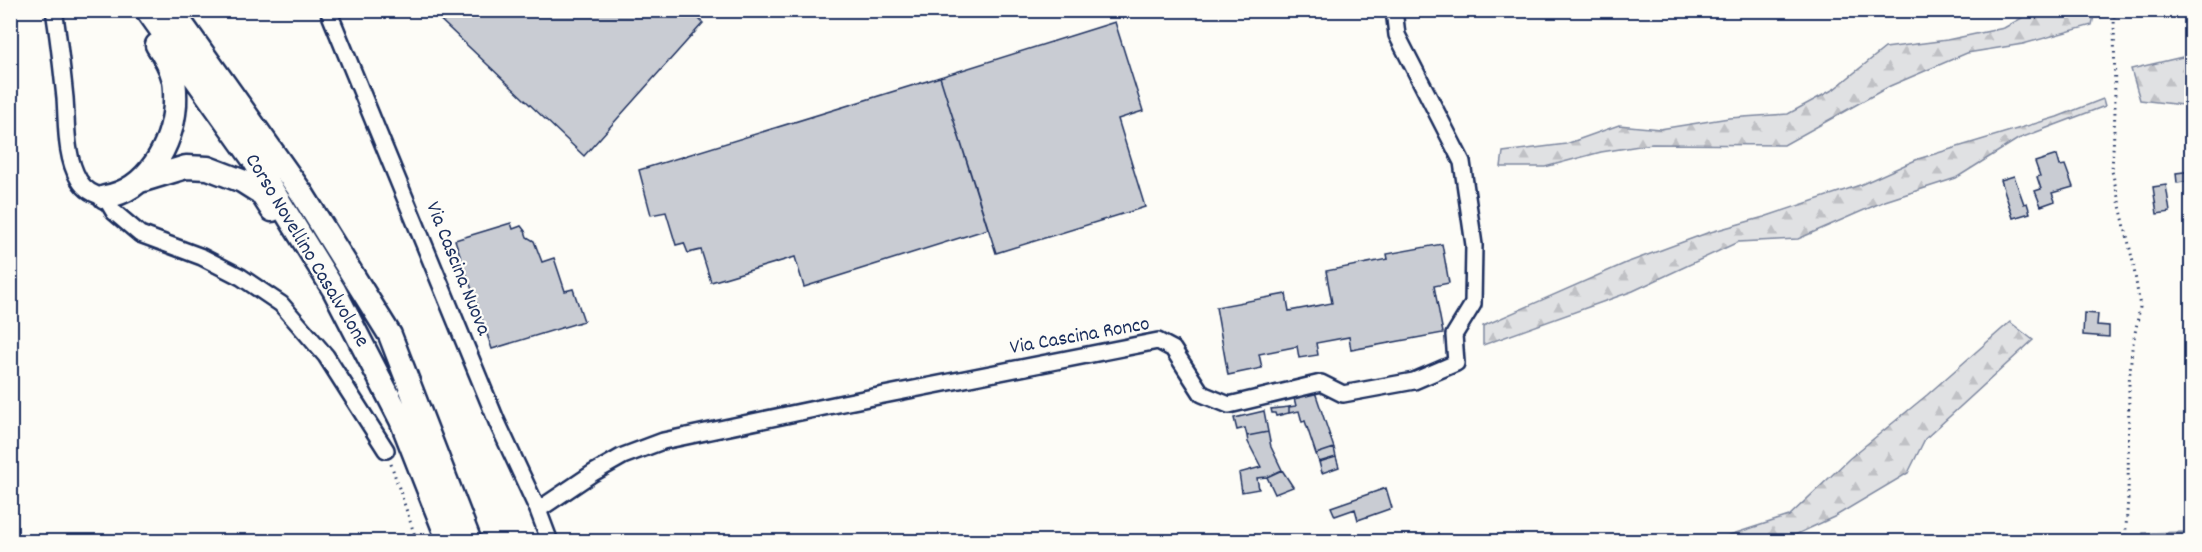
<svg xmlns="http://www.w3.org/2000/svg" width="2202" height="552" font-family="Dekko,sans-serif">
<defs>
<pattern id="forest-firs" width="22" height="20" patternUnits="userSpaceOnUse" patternTransform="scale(1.5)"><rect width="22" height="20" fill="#e0e1e3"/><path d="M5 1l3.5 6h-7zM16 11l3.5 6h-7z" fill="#c0c1c5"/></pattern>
</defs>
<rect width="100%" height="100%" fill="#fdfcf7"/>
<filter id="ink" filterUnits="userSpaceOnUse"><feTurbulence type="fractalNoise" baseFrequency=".0167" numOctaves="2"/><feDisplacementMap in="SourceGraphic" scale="12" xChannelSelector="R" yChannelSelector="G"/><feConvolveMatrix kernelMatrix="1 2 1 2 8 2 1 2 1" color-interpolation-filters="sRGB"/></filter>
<g filter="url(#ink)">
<path fill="url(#forest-firs)" stroke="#7e88a0" stroke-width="1.5" d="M2034 11H2095L2092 25 2023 44 1967 53 1890 86 1784 145 1652 144 1601 152 1545 167H1501L1503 152 1566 144 1619 125 1660 129 1729 118 1788 114 1834 89 1885 48 1947 40 2004 28Z
M2191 55V106L2140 100 2131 69Z
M2103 99 2105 106 2018 139 1956 178 1885 201 1798 239 1738 242 1633 291 1483 345V326L1626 263 1707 233 1764 217 1860 185 1918 159 2057 117Z
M2010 322 2033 340 1925 439 1908 473 1834 517 1782 541H1711L1789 516 1850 458 1927 395Z
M2191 532V541H2143V533Z"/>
<path fill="#c9ccd3" stroke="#1b2f5e" stroke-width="1.5" d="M430 10H690L703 23 584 156Z
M1115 22 1143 111 1118 119 1145 207 996 253 940 77Z
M940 77 988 229 804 287 795 257 711 282 701 250 688 253 684 243 676 245 666 212 651 215 639 170Z
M2057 155 2060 166 2065 165 2073 187 2052 193 2055 201 2041 206 2035 191 2041 189 2037 177 2040 176 2035 162Z
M2192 171V181L2177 183 2176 173Z
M2014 176 2024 204 2027 203 2030 213 2013 218 2001 180Z
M2166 185 2170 212 2157 214 2153 187Z
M511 223 513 229 521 226 525 231 527 237 534 241 542 262 554 258 565 291 573 289 584 321 492 349 455 240Z
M1442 244 1449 283 1434 286 1443 333 1351 350 1349 337 1316 343 1318 355 1299 358 1297 346 1294 347 1259 354 1262 368 1228 375 1216 307 1286 294 1289 311 1332 303 1326 271 1388 259 1387 254Z
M2084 313 2098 314 2097 325 2109 326V337L2083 335Z
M1314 389 1334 448 1316 454 1305 421 1302 422 1299 411 1289 413V407L1296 406 1293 394Z
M1289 407V413L1276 416 1275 413H1272L1271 409Z
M1264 411 1268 432 1247 436 1245 428 1237 430 1234 418Z
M1268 432 1271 447 1282 470 1267 477 1257 478 1259 489 1242 492 1239 473 1261 467 1248 442 1247 436Z
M1334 448 1336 457 1319 462 1316 454Z
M1336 457 1339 467 1322 473 1319 462Z
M1282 470 1293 487 1275 494 1267 477Z
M1386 488 1392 508 1358 520 1355 509 1335 516 1331 507Z"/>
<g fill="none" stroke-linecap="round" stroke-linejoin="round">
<defs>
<path id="minor" d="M54 10C59 40 62 69 65 98 67 125 65 156 79 180 85 190 93 195 105 197L114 212 140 234 202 257 241 277 281 304 326 356 386 450
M328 10 497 422 538 510 550 542
M538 510 593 473 623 456 663 441 843 403 1158 341 1173 349 1202 394 1229 405 1321 383 1343 394 1414 381 1456 363 1454 335 1473 304 1474 245 1462 162 1397 35 1394 10"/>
<path id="highway" d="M147 10 253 159 334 290 401 420 449 542
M172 10 301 192 390 335 470 542
M140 181 186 167 208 168 242 181 261 193 272 210
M105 197C148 190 172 145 175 105 175 97 176 86 173 77 170 66 163 54 157 45"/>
</defs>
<use href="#minor" stroke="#1b2f5e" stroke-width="20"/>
<use href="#highway" stroke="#1b2f5e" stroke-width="27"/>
<path stroke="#1b2f5e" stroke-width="3" stroke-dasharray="1.5 4.5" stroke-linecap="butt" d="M2114 10 2115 111 2112 171 2133 262 2140 307 2132 349 2129 383 2128 498 2125 542
M391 464 417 542"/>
<use href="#minor" stroke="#fdfcf7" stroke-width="15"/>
<use href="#highway" stroke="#fdfcf7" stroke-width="22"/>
</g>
</g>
<g text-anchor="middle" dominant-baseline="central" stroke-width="4.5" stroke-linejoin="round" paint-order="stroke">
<g font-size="21" fill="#1b2f5e" stroke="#fdfcf7">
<text transform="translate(306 251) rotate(59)">Corso Novellino Casalvolone</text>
<text transform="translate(457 269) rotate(68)">Via Cascina Nuova</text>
<text transform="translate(1080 337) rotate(-10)">Via Cascina Ronco</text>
</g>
</g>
<rect width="2202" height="552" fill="none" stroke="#fdfcf7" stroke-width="36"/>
<rect x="18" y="18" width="2166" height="516" fill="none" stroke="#1b2f5e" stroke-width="2" filter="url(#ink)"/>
</svg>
